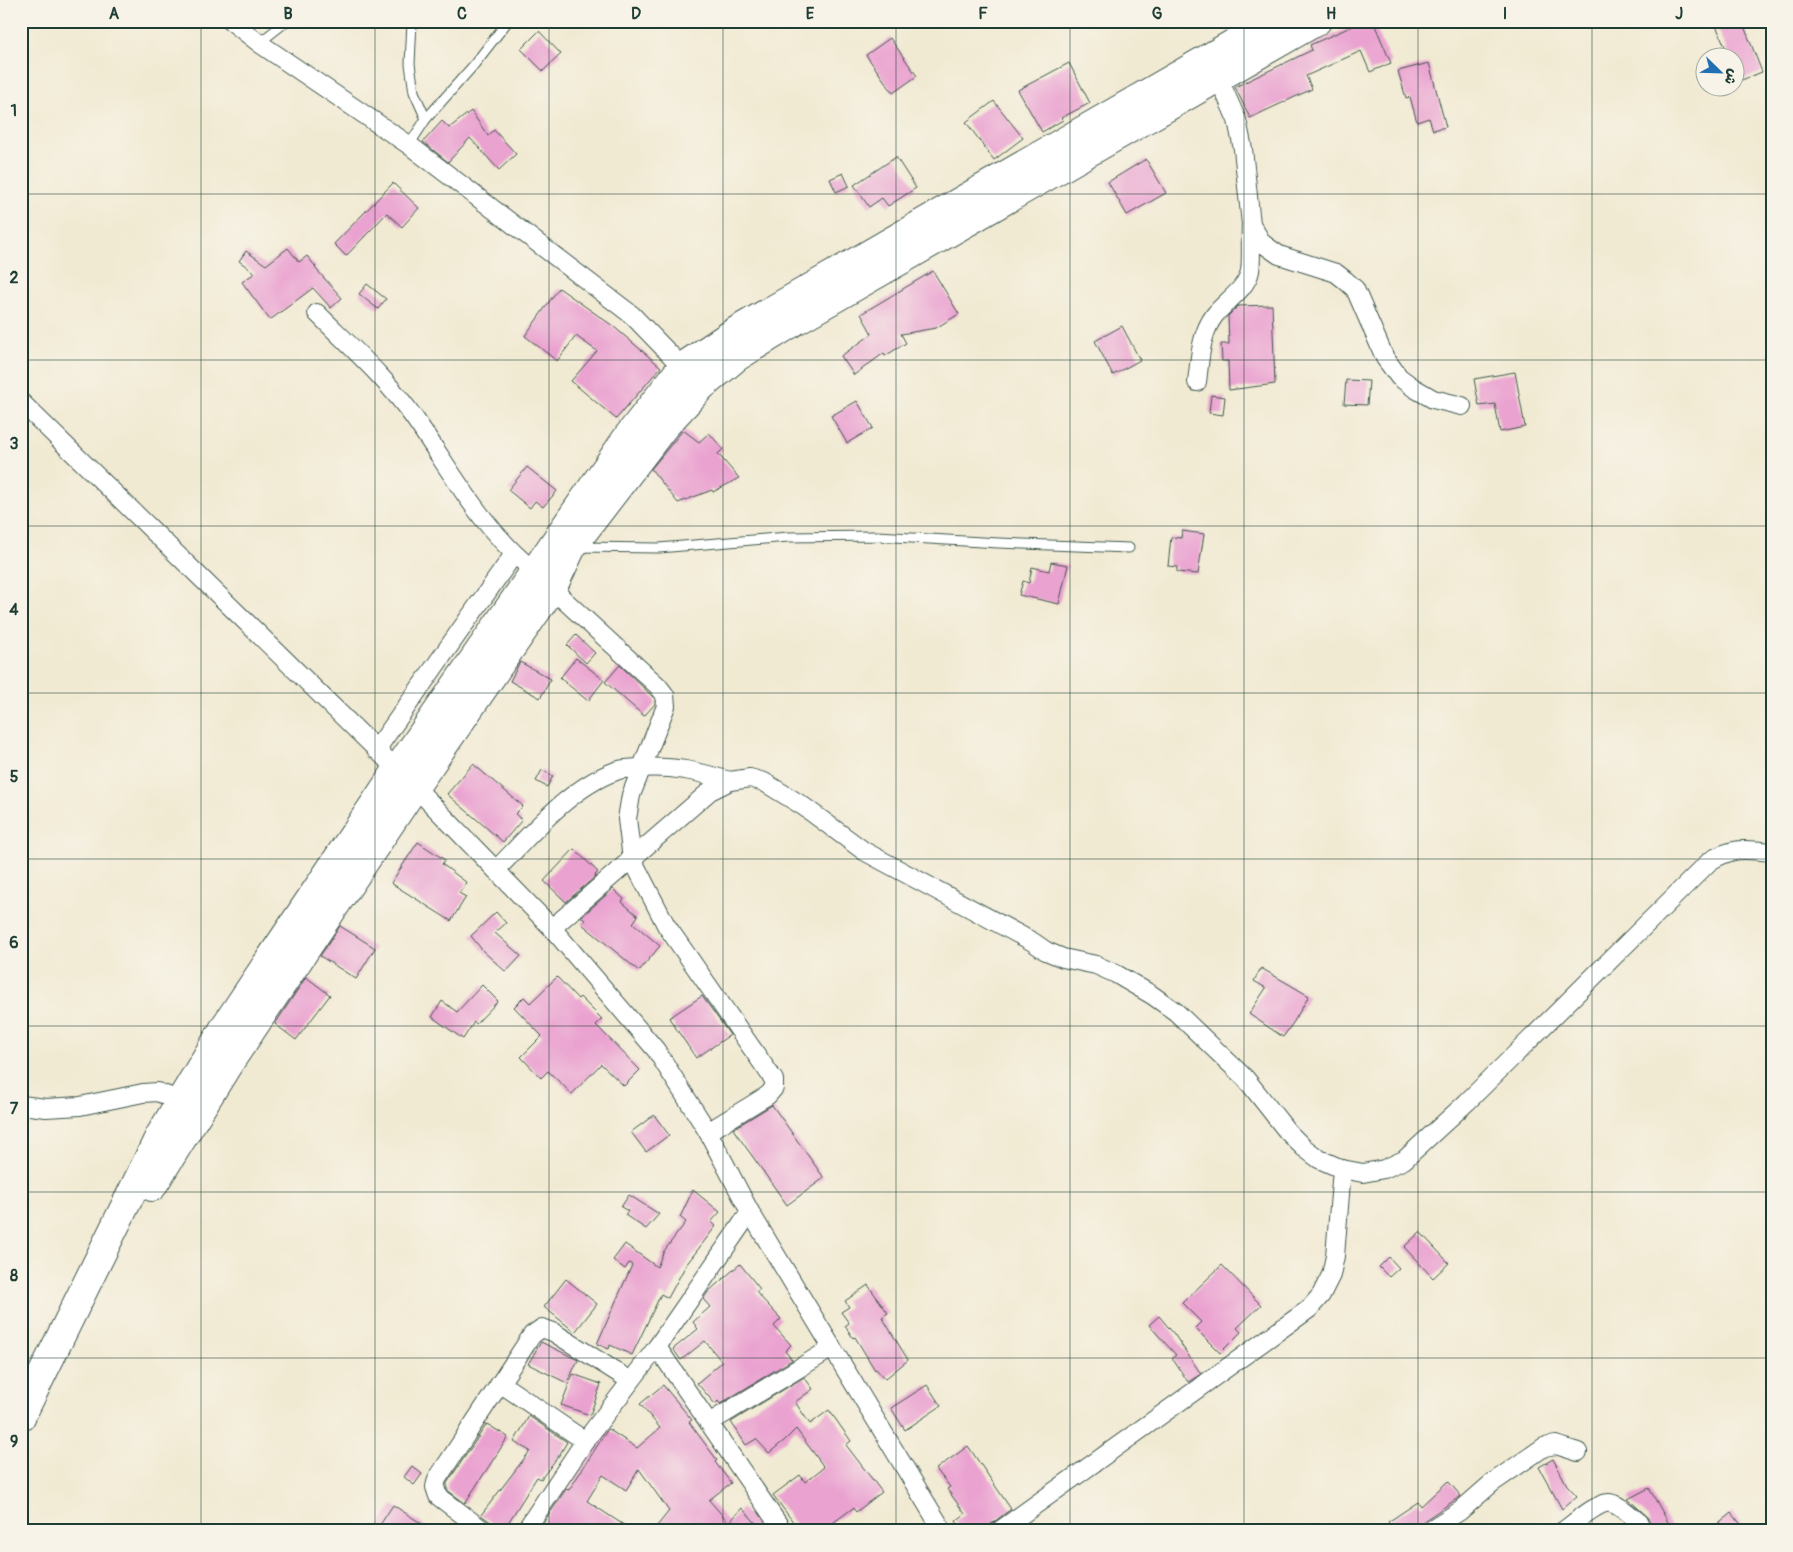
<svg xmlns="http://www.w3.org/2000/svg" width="1793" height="1552" font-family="Pangolin,'Playpen Sans Arabic',sans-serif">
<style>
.building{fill:#eaa2d0}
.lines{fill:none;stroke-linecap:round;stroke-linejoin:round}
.service-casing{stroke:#3e574c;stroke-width:11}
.minor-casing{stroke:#3e574c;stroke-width:20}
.primary-casing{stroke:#3e574c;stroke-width:30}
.service{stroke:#fff;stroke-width:9}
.minor{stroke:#fff;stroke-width:18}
.primary{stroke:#fff;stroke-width:28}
.grid{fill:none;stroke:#1f3d34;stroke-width:1;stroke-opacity:0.55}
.neatline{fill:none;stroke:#1f3d34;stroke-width:2}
.grid-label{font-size:16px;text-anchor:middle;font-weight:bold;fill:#1f3d34}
</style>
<rect width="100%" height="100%" fill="#f7f3e8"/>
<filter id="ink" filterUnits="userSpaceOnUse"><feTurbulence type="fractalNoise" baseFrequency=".02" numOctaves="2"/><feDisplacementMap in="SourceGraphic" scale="10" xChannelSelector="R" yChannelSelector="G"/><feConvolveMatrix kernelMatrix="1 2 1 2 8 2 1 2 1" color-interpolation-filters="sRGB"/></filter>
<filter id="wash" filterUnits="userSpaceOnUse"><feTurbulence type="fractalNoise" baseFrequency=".0096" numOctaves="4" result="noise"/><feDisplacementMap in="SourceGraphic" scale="20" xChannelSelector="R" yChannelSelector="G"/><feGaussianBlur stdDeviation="1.12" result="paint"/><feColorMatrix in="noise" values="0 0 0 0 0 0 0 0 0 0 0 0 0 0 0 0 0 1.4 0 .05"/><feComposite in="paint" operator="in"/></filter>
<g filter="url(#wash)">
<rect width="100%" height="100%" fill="#f1ead3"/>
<g id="blocks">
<g class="building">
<polygon points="1364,21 1373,21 1391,63 1370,72 1361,51 1306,76 1312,89 1250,118 1235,87 1312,50 1310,45"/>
<polygon points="1714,21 1742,21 1762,72 1739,81 1736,72 1736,58 1730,58"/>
<polygon points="539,31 561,54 543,71 521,49"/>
<polygon points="890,38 917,76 893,93 866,55"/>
<polygon points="1069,63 1090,103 1061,118 1063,120 1042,132 1018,90"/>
<polygon points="1429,63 1446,127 1433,130 1429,118 1417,122 1410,97 1406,98 1398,71"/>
<polygon points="994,101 1023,138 994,160 966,122"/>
<polygon points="471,111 488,136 494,130 516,154 499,170 470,138 448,162 423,142 442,121 449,128"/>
<polygon points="896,157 916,188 888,206 882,198 869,207 854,185"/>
<polygon points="1146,159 1166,193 1127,215 1108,182"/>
<polygon points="843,173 849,186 836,192 830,179"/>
<polygon points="393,183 419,208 402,227 387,213 346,256 334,244"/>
<polygon points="288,248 299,262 307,256 316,267 315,268 342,298 331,308 313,288 270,320 242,282 255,273 239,261 246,251 266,265"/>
<polygon points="933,271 959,314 936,328 901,334 906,343 885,356 884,353 854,375 841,356 872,334 861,314"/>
<polygon points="367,284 386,299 378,309 359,294"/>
<polygon points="559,288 613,326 661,367 616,419 571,381 597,351 576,336 557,361 525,336"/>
<polygon points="1272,305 1275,384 1229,390 1228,361 1222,361 1221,344 1229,344 1228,316 1238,306"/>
<polygon points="1122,326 1140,360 1113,375 1095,341"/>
<polygon points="1515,372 1525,427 1500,432 1495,404 1479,406 1474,379"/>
<polygon points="1346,380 1369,381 1367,405 1344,404"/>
<polygon points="1211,395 1225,397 1223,415 1209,413"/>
<polygon points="857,401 873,428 847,443 831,416"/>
<polygon points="683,430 699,442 709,433 723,449 718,454 739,478 713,492 712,490 678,503 651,469"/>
<polygon points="527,467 557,491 543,507 535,501 530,508 508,490"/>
<polygon points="1182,531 1204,534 1198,574 1177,572 1177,567 1168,566 1171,537 1181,538"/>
<polygon points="1051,562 1068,565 1059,604 1019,595 1023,581 1029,583 1032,567 1049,571"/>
<polygon points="576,635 595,653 586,663 567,645"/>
<polygon points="576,658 604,680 588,701 560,678"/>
<polygon points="520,662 551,679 540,698 510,681"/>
<polygon points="620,665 655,699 655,704 644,716 605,682"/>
<polygon points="473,764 523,806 515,814 522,820 503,842 447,794"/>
<polygon points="542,770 553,776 547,787 536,781"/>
<polygon points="418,842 445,860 442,864 467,883 459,893 466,897 451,921 391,883"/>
<polygon points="574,849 598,872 595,875 596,876 566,902 544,881"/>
<polygon points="613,889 624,899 622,902 638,916 633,923 660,946 639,971 582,924 585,920 581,917"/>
<polygon points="496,912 506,923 495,933 521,956 506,972 483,951 471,936"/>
<polygon points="340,926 375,948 356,979 320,956"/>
<polygon points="1261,968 1309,996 1293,1023 1283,1037 1249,1014 1266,988 1254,981"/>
<polygon points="306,977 330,995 296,1040 275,1024"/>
<polygon points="557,977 578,999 580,997 602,1019 596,1025 640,1070 624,1086 601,1064 572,1094 548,1071 541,1078 521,1057 542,1036 514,1007 524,997 530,1003"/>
<polygon points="482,985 498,1001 476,1024 474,1022 463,1039 432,1017 442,1001 457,1012"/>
<polygon points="702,996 730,1035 696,1058 669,1018"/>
<polygon points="772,1105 824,1178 787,1205 733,1129"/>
<polygon points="654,1115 669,1135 646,1152 631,1132"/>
<polygon points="693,1190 720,1212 711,1222 716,1226 686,1265 668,1298 661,1294 632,1355 610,1345 609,1349 597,1344 632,1265 629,1263 625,1269 613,1260 625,1244 657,1267 664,1251 686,1222 680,1217"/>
<polygon points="629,1195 659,1214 646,1229 625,1215 628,1211 621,1207"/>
<polygon points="1420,1232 1449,1263 1433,1278 1404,1247"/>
<polygon points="1389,1257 1399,1268 1389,1277 1379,1267"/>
<polygon points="740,1264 760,1289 756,1292 781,1319 774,1326 791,1345 785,1351 792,1360 720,1404 718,1401 715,1404 697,1383 722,1362 705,1341 681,1360 673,1349 698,1329 693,1322 710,1307 703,1299 709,1291"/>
<polygon points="1222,1265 1261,1305 1237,1328 1241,1332 1220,1353 1195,1328 1201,1322 1182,1303"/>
<polygon points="566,1279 597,1304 575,1332 544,1307"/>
<polygon points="868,1285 888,1313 882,1317 908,1360 885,1379 876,1369 875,1370 855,1337 853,1338 845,1326 849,1323 841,1312 849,1307 845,1301"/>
<polygon points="1159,1316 1174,1334 1201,1374 1188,1382 1172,1358 1176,1355 1149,1325"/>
<polygon points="541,1342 578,1360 567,1383 528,1364"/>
<polygon points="573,1374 601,1384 590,1415 561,1405"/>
<polygon points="804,1377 813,1389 795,1402 810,1424 829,1410 851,1441 846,1445 882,1492 856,1512 853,1508 822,1531 800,1531 773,1495 800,1475 805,1482 824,1467 796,1429 785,1440 769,1453 756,1439 746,1445 731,1422"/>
<polygon points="663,1385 692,1420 689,1422 717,1460 715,1462 731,1483 709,1500 729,1523 742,1508 763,1531 653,1531 669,1511 639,1469 626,1490 603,1475 587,1501 633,1531 538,1531 566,1489 569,1490 608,1429 637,1448 660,1428 640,1404"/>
<polygon points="927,1385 941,1406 905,1430 891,1408"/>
<polygon points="529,1416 567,1442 560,1454 541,1479 537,1477 503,1531 481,1515 530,1451 514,1442"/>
<polygon points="487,1424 508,1437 465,1503 447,1490 447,1483"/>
<polygon points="968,1446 1011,1509 982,1531 963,1531 956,1521 965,1514 947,1489 950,1487 936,1469"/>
<polygon points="1553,1459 1567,1485 1577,1496 1562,1509 1539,1467"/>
<polygon points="412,1466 422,1474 414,1485 404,1477"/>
<polygon points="1448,1481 1461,1496 1422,1522 1419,1526 1417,1531 1394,1531 1388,1522 1418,1502 1421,1506"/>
<polygon points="1649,1488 1673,1531 1647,1531 1650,1525 1649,1518 1628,1499"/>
<polygon points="393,1505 433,1531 376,1531"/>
<polygon points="1732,1513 1746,1531 1710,1531"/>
</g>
</g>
</g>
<g filter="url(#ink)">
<use href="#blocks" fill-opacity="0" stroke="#3e574c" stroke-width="1"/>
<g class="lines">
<defs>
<g id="service">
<polyline points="412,21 410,64 414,92 426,119"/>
<polyline points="259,43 287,21"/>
<polyline points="409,145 426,119 473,66 508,21"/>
<polyline points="577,547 659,548 788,537 877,536 999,543 1129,548"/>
</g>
<g id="minor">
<polyline points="231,21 259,43 409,145 632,315 689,374"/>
<polyline points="1218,77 1237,120 1243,149 1251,224 1262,243 1279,255 1336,273 1345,280 1355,289 1385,358 1399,377 1414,388 1433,399 1462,406"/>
<path d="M317 313C351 347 388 380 415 419 453 474 482 529 534 571"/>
<path d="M1197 382C1200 360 1200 335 1214 316 1225 301 1246 290 1250 271 1252 256 1250 239 1251 224"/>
<polyline points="21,402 415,787 552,928 656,1050 708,1132 750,1212 943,1531"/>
<polyline points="552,589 658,686 665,695 666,706 631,795 627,819 632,859 666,925 774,1080 774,1088 768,1095 708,1132"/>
<polyline points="376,750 514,554"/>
<path d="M496 870C530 835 570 787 616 771 623 768 632 769 639 768 676 766 695 771 730 781"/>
<path d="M552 928 710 791 730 781 750 778 764 782 803 806 864 851 1033 942 1046 951 1063 958 1096 965 1116 974 1152 995 1176 1012 1246 1079 1287 1131 1303 1147 1319 1159 1342 1169 1363 1173 1384 1169 1404 1160 1467 1102 1710 861C1733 847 1745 849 1772 852"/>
<polyline points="21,1105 46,1108 80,1106 143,1093 157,1092 190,1104"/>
<polyline points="657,1347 783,1531"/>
<polyline points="500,1383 585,1441"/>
<polyline points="709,1423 832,1348"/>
<polyline points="484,1531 438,1496 435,1487 437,1479 532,1335 542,1328 553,1332 631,1381"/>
<polyline points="525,1531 585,1441 657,1347 750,1212"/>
<polyline points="999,1531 1309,1309 1321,1295 1331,1275 1335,1256 1342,1169"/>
<polyline points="1428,1531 1460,1511 1492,1483 1544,1447 1556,1445 1578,1452"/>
<path d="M1563 1531C1573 1524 1599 1501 1610 1503 1621 1505 1631 1517 1640 1523"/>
</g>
<g id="primary">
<polyline points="152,1187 226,1068 415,787 552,589 572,547 664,427 701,387 737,357 797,320 1317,21"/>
<polyline points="21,1417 160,1135 227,1023 397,770 628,436 682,367 734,332 1272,21"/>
</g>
</defs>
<use href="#service" class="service-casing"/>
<use href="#minor" class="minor-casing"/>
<use href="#primary" class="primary-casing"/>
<use href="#service" class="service"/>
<use href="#minor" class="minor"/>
<use href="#primary" class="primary"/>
</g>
</g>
<path class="grid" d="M201 21V1531M375 21V1531M549 21V1531M723 21V1531M896 21V1531M1070 21V1531M1244 21V1531M1418 21V1531M1592 21V1531M21 194H1772M21 360H1772M21 526H1772M21 693H1772M21 859H1772M21 1026H1772M21 1192H1772M21 1358H1772"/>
<rect width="1793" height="1552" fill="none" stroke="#f7f3e8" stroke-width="55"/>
<g transform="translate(1720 72) rotate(113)"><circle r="24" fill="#f7f3e8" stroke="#a1aaa0"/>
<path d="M0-4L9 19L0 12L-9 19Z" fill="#1f6fb2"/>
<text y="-8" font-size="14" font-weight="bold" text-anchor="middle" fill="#1f3d34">ش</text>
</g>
<rect x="28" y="28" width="1738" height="1496" class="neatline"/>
<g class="grid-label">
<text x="114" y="19">A</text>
<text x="288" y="19">B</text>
<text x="462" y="19">C</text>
<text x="636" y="19">D</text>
<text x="810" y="19">E</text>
<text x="983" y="19">F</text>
<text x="1157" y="19">G</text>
<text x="1331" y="19">H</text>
<text x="1505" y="19">I</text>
<text x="1679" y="19">J</text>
<text x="14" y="116">1</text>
<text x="14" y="283">2</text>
<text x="14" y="449">3</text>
<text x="14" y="615">4</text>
<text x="14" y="782">5</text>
<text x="14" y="948">6</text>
<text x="14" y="1114">7</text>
<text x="14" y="1281">8</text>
<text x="14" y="1447">9</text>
</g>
</svg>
